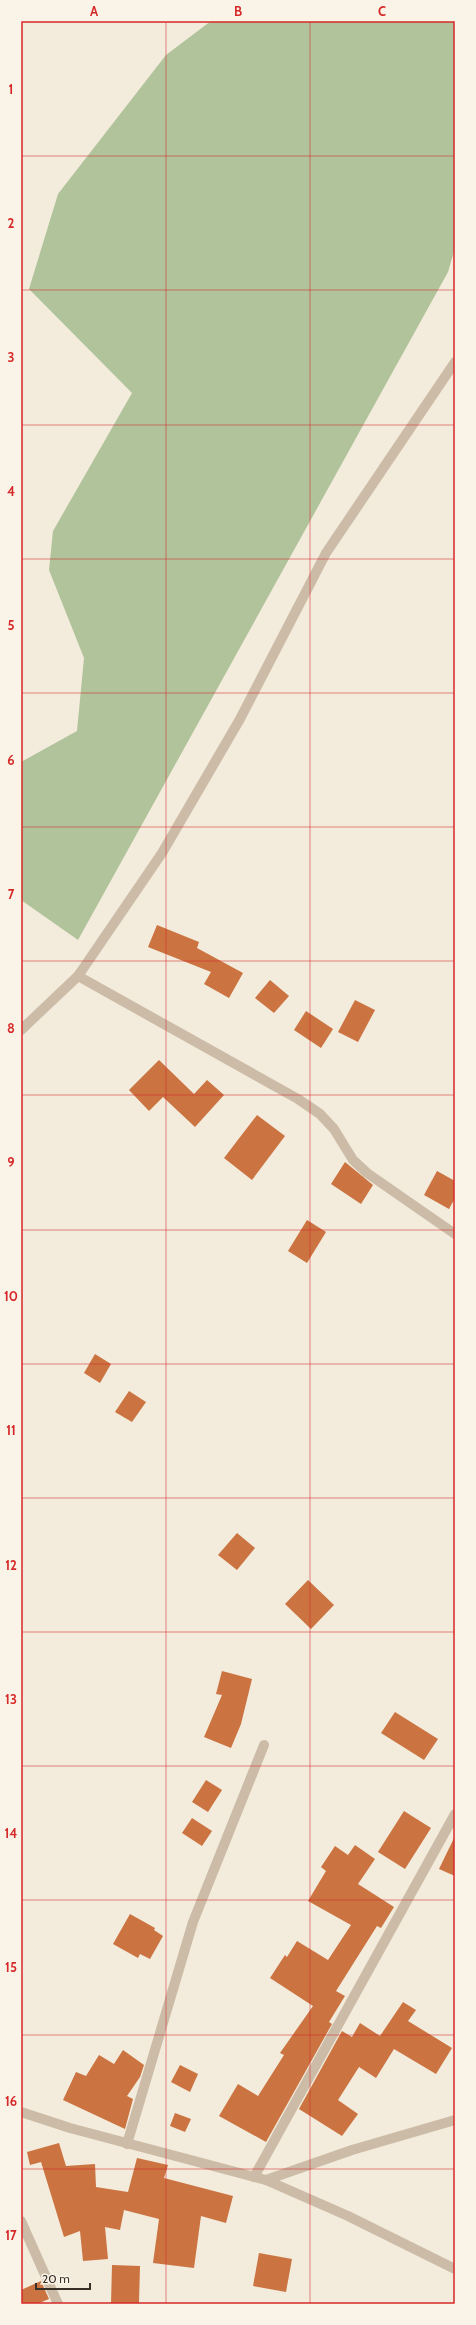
<svg xmlns="http://www.w3.org/2000/svg" width="476" height="2325" font-family="Cabin,sans-serif">
<style>
.green{fill:#b0c39b}
.building{fill:#cb7341}
.lines{fill:none;stroke-linecap:round;stroke-linejoin:round}
.minor{stroke:#ccbca7;stroke-width:10}
.grid{fill:none;stroke:#d62828;stroke-width:1;stroke-opacity:0.55}
.neatline{fill:none;stroke:#d62828;stroke-width:1.5}
.grid-label{font-size:13px;text-anchor:middle;font-weight:bold;fill:#d62828}
</style>
<rect width="100%" height="100%" fill="#f3ebdb"/>
<polygon class="green" points="211,21 455,21 455,248 448,272 78,940 21,900 21,762 77,731 84,658 49,570 53,531 132,393 29,289 58,194 166,55"/>
<g class="building">
<polygon points="157,925 199,942 197,948 243,973 229,998 204,984 211,972 148,947"/>
<polygon points="270,980 289,996 274,1013 255,998"/>
<polygon points="355,1000 375,1010 358,1042 338,1032"/>
<polygon points="306,1011 333,1029 321,1048 294,1030"/>
<polygon points="159,1060 194,1094 207,1080 224,1095 195,1127 163,1097 149,1111 129,1090"/>
<polygon points="257,1115 285,1136 252,1180 224,1158"/>
<polygon points="345,1162 373,1185 361,1204 331,1184"/>
<polygon points="437,1171 455,1181 455,1198 449,1209 424,1195"/>
<polygon points="307,1220 326,1232 307,1263 288,1251"/>
<polygon points="95,1354 111,1364 100,1383 84,1373"/>
<polygon points="129,1391 146,1402 132,1422 115,1412"/>
<polygon points="237,1533 255,1548 237,1570 218,1555"/>
<polygon points="308,1580 334,1605 311,1629 285,1604"/>
<polygon points="222,1671 252,1679 241,1724 231,1748 204,1737 222,1695 216,1694"/>
<polygon points="395,1712 438,1739 424,1760 381,1733"/>
<polygon points="206,1780 222,1790 208,1812 192,1802"/>
<polygon points="404,1811 431,1828 405,1869 378,1852"/>
<polygon points="192,1818 212,1831 202,1846 182,1833"/>
<polygon points="455,1836 455,1876 439,1869"/>
<polygon points="355,1845 375,1859 358,1884 394,1907 381,1928 377,1926 336,1991 345,1996 329,2022 332,2024 266,2142 219,2116 238,2084 258,2096 284,2055 280,2053 313,2006 270,1978 285,1955 287,1957 297,1941 328,1960 351,1925 308,1901 326,1871 321,1867 335,1846 348,1855"/>
<polygon points="130,1914 155,1928 154,1930 163,1936 150,1959 140,1954 138,1958 113,1944"/>
<polygon points="403,2002 416,2010 408,2021 452,2048 436,2074 394,2049 376,2078 359,2067 338,2100 358,2114 342,2136 299,2109 342,2031 352,2037 360,2023 380,2036"/>
<polygon points="123,2050 144,2065 140,2077 127,2096 133,2099 125,2129 63,2100 76,2072 86,2076 99,2055 114,2064"/>
<polygon points="180,2065 198,2074 190,2092 171,2082"/>
<polygon points="175,2113 191,2119 185,2132 170,2126"/>
<polygon points="59,2143 66,2166 95,2164 96,2187 128,2192 137,2158 168,2165 164,2178 233,2196 226,2223 201,2216 194,2268 153,2263 159,2219 124,2210 120,2230 105,2227 108,2259 83,2261 80,2231 64,2237 41,2162 30,2165 27,2152"/>
<polygon points="259,2253 292,2259 286,2292 253,2286"/>
<polygon points="112,2265 140,2266 139,2303 111,2304"/>
<polygon points="41,2281 49,2299 37,2304 21,2304 21,2290"/>
</g>
<g class="lines">
<g class="minor">
<polyline points="78,976 298,1099 320,1114 334,1129 353,1160 367,1173 455,1234"/>
<polyline points="21,1030 78,976 162,853 240,719 326,553 455,362"/>
<polyline points="21,2112 70,2128 266,2180 348,2216 455,2269"/>
<polyline points="127,2144 193,1922 264,1745"/>
<polyline points="254,2177 455,1814"/>
<polyline points="266,2180 352,2150 455,2120"/>
<polyline points="21,2221 58,2304"/>
</g>
</g>
<path class="grid" d="M166 21V2304M310 21V2304M21 156H455M21 290H455M21 425H455M21 559H455M21 693H455M21 827H455M21 961H455M21 1095H455M21 1230H455M21 1364H455M21 1498H455M21 1632H455M21 1766H455M21 1900H455M21 2035H455M21 2169H455"/>
<rect width="476" height="2325" fill="none" stroke="#faf4e8" stroke-width="44"/>
<path d="M36 2283v6h54v-6" fill="none" stroke="#382f28" stroke-width="2"/>
<text x="42" y="2283" font-size="12" fill="#382f28" stroke="#faf4e8" stroke-width="3" paint-order="stroke">20 m</text>
<rect x="22" y="22" width="432" height="2281" class="neatline"/>
<g class="grid-label">
<text x="94" y="16">A</text>
<text x="238" y="16">B</text>
<text x="382" y="16">C</text>
<text x="11" y="94">1</text>
<text x="11" y="228">2</text>
<text x="11" y="362">3</text>
<text x="11" y="496">4</text>
<text x="11" y="630">5</text>
<text x="11" y="765">6</text>
<text x="11" y="899">7</text>
<text x="11" y="1033">8</text>
<text x="11" y="1167">9</text>
<text x="11" y="1301">10</text>
<text x="11" y="1435">11</text>
<text x="11" y="1570">12</text>
<text x="11" y="1704">13</text>
<text x="11" y="1838">14</text>
<text x="11" y="1972">15</text>
<text x="11" y="2106">16</text>
<text x="11" y="2240">17</text>
</g>
</svg>
